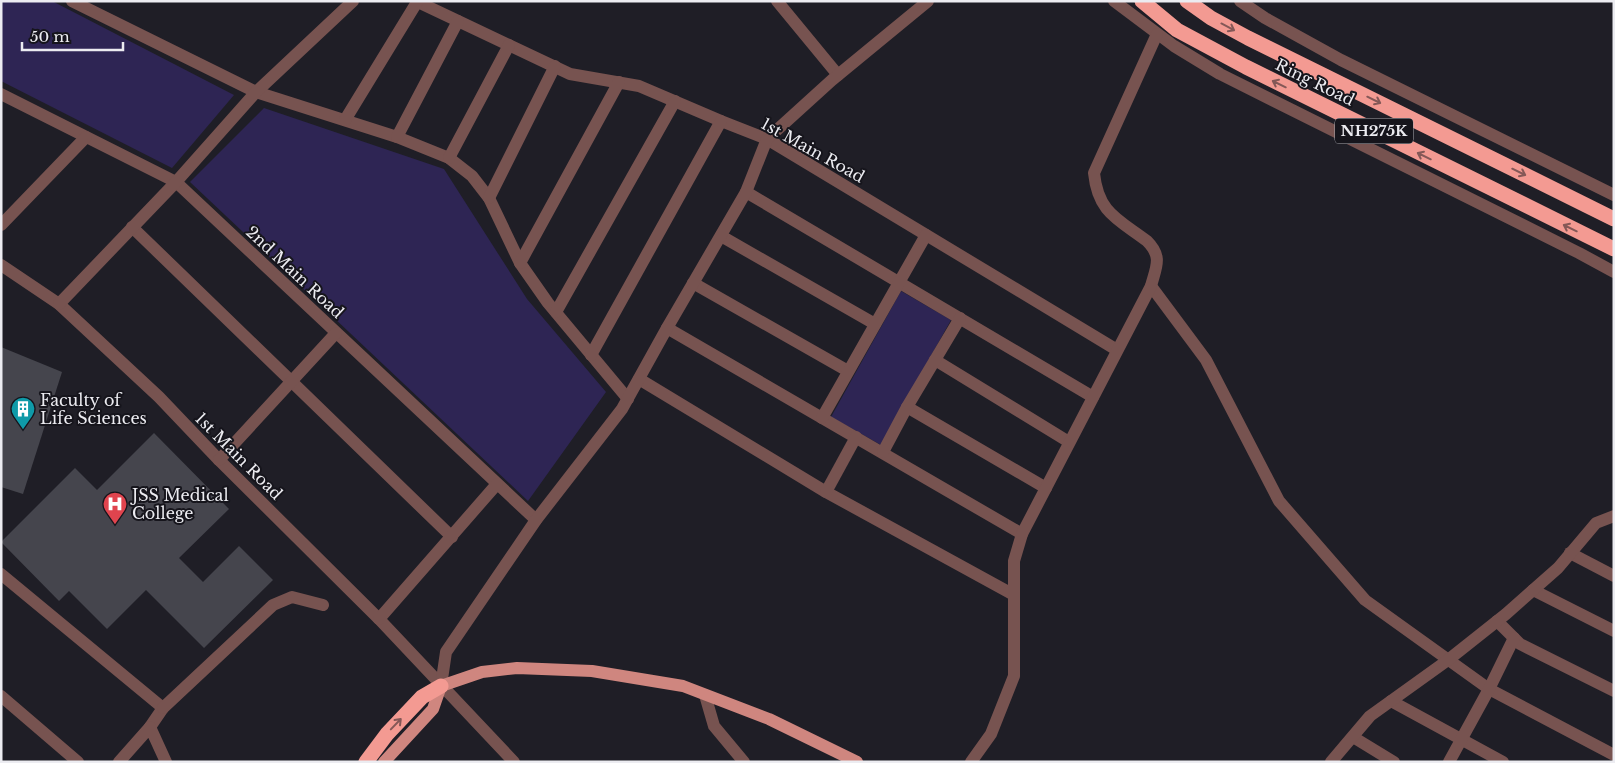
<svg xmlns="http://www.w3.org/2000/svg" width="1615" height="763" font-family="'Libre Baskerville',serif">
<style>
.green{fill:#2e2554}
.building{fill:#45454d}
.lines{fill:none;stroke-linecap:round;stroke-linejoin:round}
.minor{stroke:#775350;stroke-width:12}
.major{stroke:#cf867f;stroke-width:12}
.highway{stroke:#f39a92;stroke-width:15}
.oneway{stroke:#845857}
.labels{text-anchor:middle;stroke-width:4;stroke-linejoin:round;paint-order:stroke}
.shield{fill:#16151c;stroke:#acacb1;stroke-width:1}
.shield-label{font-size:15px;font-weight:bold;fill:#ececf1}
.street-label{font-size:16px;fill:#ececf1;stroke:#16151c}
.poi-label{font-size:16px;fill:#ececf1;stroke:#16151c;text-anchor:start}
</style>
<rect width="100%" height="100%" fill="#1f1e26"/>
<g class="green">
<polygon points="1,1 52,1 234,95 172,168 1,81"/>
<polygon points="264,108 444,169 527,299 606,392 528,501 190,182"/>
<polygon points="901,291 951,320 881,445 831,417"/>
</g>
<g class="building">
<polygon points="1,347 62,372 23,494 1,487"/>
<polygon points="154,433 229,509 179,558 203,582 239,546 273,580 204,648 146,590 107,629 69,591 59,601 1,542 75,468 97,490"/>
</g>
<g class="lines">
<g class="minor">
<polyline points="72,1 256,92 397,137 449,158 472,176 489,198 520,263 548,303 628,399"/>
<polyline points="416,1 570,74 639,86 721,121 767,139 1117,350"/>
<polyline points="777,1 838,75"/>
<polyline points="1114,1 1174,46 1220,74 1579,253 1614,272"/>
<polyline points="1240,1 1265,18 1341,60 1614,195"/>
<polyline points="1,94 176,182 536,520"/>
<polyline points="345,120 417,2"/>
<polyline points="397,137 458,21"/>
<polyline points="449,158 509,45"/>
<polyline points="746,192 1093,397"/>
<polyline points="489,198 555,66"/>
<polyline points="1,225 86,137"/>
<polyline points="132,227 452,537"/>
<polyline points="721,236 875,324"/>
<polyline points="520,263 619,82"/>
<polyline points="1,265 59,304 159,397 219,460 379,619 514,762"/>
<polyline points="693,283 848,371"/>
<polyline points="1151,286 1206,360 1279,501 1365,600 1489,689 1614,755"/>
<polyline points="59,304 176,182 256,92 353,1"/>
<polyline points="556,312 675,101"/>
<polyline points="667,328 1022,534"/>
<polyline points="591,355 721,121"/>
<polyline points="935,360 1069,442"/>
<polyline points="639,379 826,492 1014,595"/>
<polyline points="907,407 1046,488"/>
<polyline points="822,418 926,235"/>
<polyline points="883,452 907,407 960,318"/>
<polyline points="219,460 336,333"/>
<polyline points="826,492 856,437"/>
<polyline points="1570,553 1614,576"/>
<polyline points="1,574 163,708 150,727"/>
<polyline points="1533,590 1614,631"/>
<polyline points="379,619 497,484"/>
<polyline points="1497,621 1520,644 1614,691"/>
<polyline points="441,686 446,652 536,520 622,409 667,328 746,192 767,139 832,80 928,1"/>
<polyline points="705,695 714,726 744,762"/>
<polyline points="1,696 78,762"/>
<polyline points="1391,701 1503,762"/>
<polyline points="163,708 273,605 292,597 323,605"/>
<polyline points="1353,737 1394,762"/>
<polyline points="119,762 150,727 166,762"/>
<path d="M971 762 991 734 1014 676V561L1022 534 1151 286C1156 267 1163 257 1147 241 1118 219 1098 213 1094 173L1157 34"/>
<polyline points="1331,762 1370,716 1448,660 1506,614 1558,568 1596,523 1614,516"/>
<polyline points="1449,762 1489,689 1514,638"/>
</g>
<polyline class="major" points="384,762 433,709 441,686 482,672 517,668 592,671 683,686 769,719 857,762"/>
<g class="highway">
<polyline points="1142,1 1177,30 1246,67 1614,249"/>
<polyline points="1187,1 1211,18 1248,38 1614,219"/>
<polyline points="366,762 387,734 422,697 441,686"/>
</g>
</g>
<defs><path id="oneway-shaft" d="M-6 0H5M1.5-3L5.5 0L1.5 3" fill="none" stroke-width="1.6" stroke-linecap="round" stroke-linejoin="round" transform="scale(1.25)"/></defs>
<g class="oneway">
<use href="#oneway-shaft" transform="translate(1228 27) rotate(28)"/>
<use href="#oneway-shaft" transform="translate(1279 84) rotate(-154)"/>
<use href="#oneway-shaft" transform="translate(1374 100) rotate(26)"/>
<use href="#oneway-shaft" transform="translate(1424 156) rotate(-154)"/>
<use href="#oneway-shaft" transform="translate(1519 172) rotate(26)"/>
<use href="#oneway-shaft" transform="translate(1570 228) rotate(-154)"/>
<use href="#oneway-shaft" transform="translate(396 724) rotate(-46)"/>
</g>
<defs>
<symbol id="building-pin" viewBox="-11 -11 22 30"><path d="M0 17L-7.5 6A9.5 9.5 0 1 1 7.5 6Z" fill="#0f9aa8" stroke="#16151c"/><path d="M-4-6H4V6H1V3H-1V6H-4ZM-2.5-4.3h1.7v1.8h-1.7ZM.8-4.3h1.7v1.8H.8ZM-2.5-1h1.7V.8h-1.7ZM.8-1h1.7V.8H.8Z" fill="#fff"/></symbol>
<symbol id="hospital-pin" viewBox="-11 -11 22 30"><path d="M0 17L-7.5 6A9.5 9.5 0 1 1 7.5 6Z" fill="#e0444e" stroke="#16151c"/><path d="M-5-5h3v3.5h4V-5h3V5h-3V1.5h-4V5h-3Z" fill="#fff"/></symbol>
</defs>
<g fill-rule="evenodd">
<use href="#building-pin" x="9" y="395" width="28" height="38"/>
<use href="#hospital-pin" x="101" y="490" width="28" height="38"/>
</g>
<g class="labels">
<rect class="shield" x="1335" y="118.5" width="78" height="25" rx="4"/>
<g class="shield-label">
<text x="1374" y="136">NH275K</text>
</g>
<g class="street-label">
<text transform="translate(1315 82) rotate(26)" y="6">Ring Road</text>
<text transform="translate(813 150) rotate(29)" y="6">1st Main Road</text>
<text transform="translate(295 272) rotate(43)" y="6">2nd Main Road</text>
<text transform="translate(239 456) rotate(45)" y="6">1st Main Road</text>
</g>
<g class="poi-label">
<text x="40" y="406">Faculty of<tspan x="40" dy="18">Life Sciences</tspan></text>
<text x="132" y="501">JSS Medical<tspan x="132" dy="18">College</tspan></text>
</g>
</g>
<rect width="1615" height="763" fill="none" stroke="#ececf1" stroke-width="5"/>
<path d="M22 42v8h101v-8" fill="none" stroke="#ececf1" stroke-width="2.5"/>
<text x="30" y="42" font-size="15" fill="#ececf1" stroke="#16151c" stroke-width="4" paint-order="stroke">50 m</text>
</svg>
